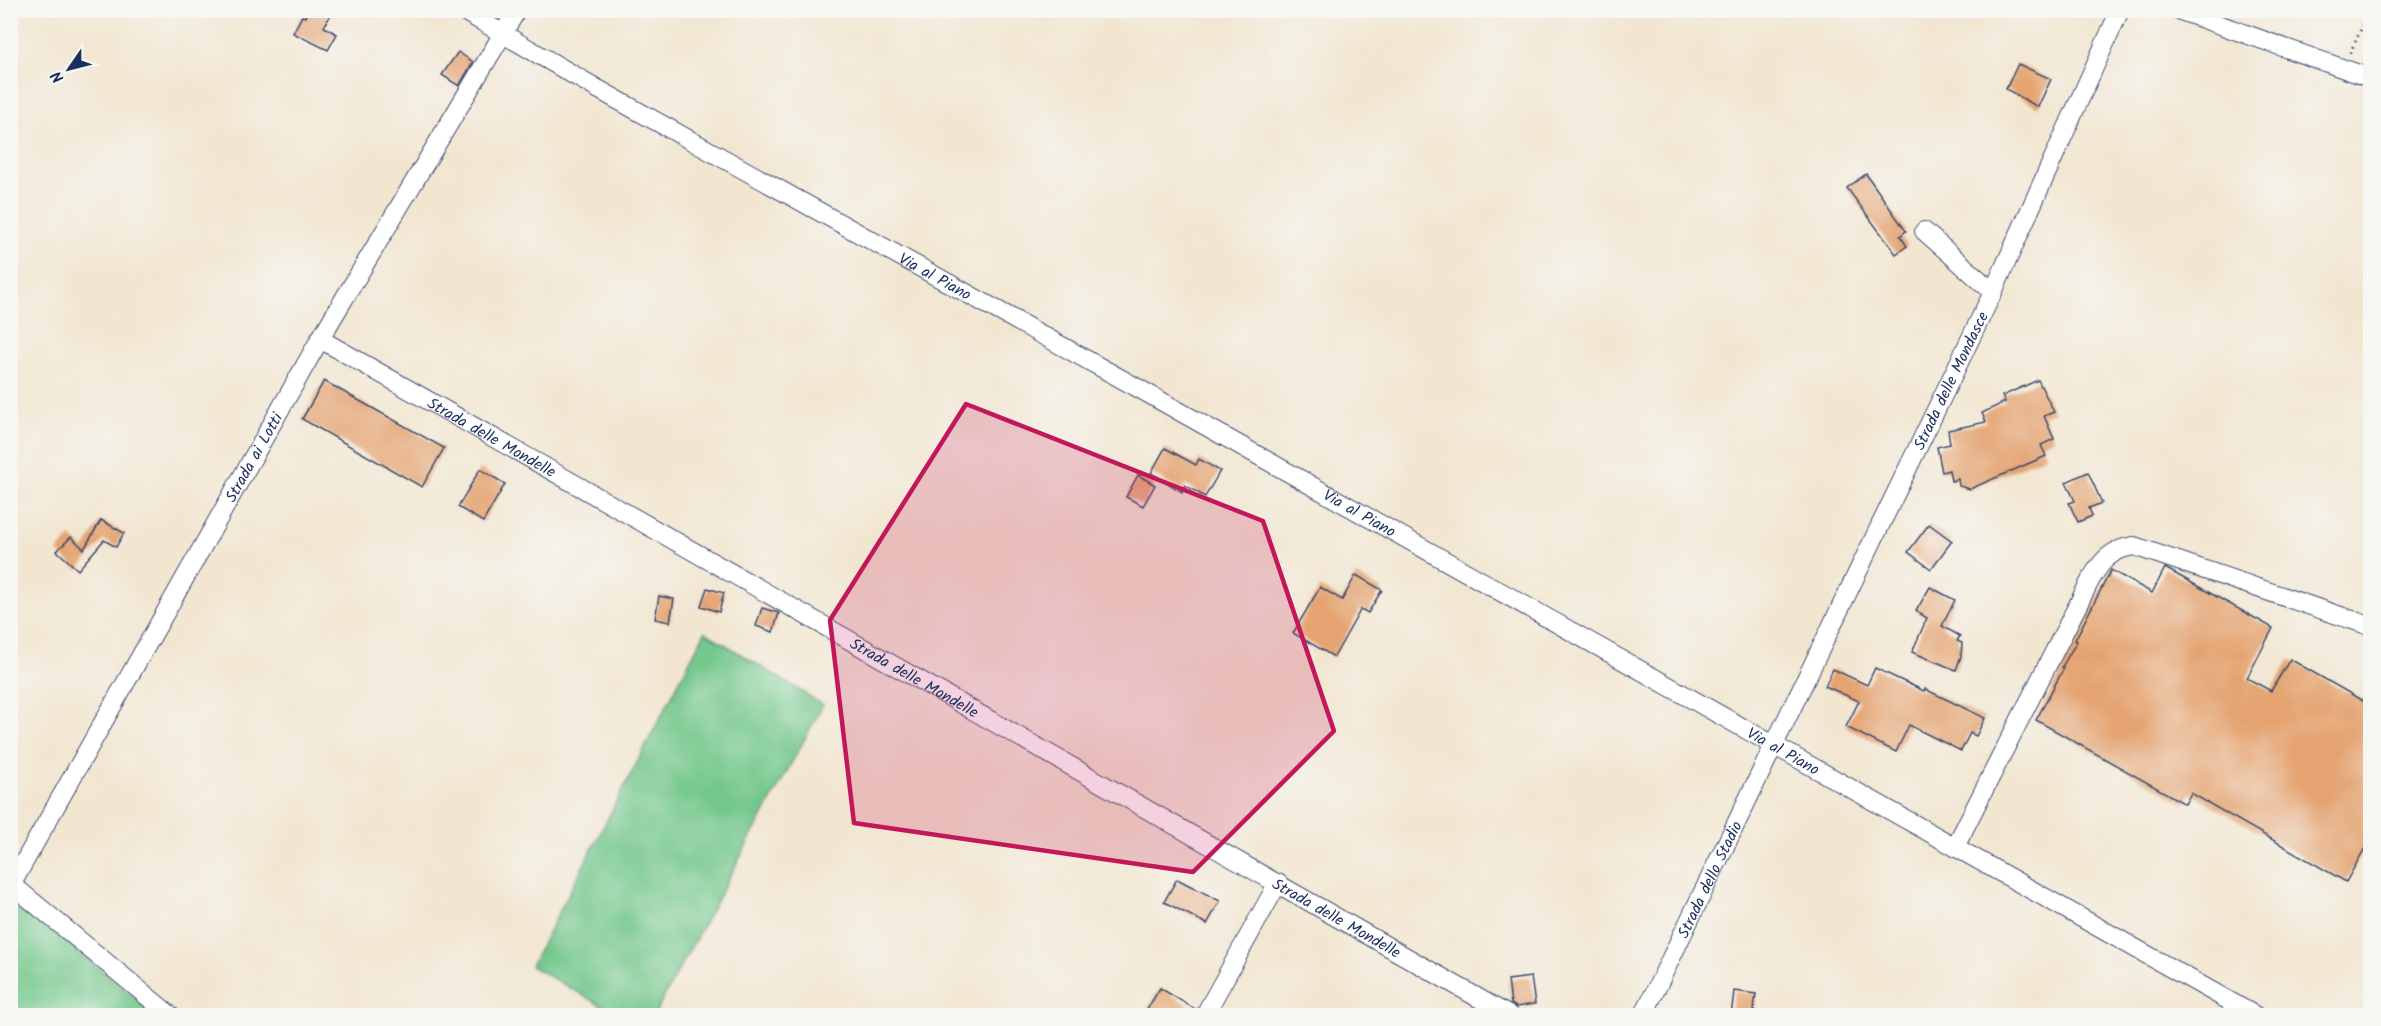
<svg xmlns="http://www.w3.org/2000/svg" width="2381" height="1026" font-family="Kalam,sans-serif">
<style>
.green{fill:#75c88c;stroke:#487c75;stroke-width:1.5}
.building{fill:#e4a36f}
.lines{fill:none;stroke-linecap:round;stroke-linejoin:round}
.minor-casing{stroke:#3b4a6f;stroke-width:20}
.path{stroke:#3b4a6f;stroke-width:3;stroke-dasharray:1.5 4.5;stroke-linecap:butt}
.minor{stroke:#fff;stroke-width:18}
.marked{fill:#c2185b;fill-opacity:0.2;stroke:#c2185b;stroke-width:4.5;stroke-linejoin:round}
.labels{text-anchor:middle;stroke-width:4.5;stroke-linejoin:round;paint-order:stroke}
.street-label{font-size:16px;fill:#1b2f5e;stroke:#f6f6f2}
</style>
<rect width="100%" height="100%" fill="#f6f6f2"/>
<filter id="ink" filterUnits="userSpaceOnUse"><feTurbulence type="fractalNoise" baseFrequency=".0167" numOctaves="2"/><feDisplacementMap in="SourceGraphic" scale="12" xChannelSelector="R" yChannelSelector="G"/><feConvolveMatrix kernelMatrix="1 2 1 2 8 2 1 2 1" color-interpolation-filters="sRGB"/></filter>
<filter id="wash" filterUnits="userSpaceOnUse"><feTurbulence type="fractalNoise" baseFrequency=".008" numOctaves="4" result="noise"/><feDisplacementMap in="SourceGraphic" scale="24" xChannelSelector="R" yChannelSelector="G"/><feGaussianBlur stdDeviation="1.35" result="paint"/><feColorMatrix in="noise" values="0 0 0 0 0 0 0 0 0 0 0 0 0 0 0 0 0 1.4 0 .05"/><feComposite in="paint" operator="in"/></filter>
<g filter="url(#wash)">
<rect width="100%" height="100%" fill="#f2e6d1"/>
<g class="green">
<polygon points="705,632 823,705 654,1015 618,1015 531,966"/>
<polygon points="15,899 156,1015 11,1015 10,907"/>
</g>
<g id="blocks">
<g class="building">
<polygon points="308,10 320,10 330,16 324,27 337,34 328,50 293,33 302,16 305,17"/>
<polygon points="458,52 473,62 459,86 442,75"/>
<polygon points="2018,64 2051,79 2038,107 2006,89"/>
<polygon points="1866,174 1906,231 1900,236 1907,246 1896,254 1847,188"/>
<polygon points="2038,380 2054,412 2044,416 2054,439 2041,445 2046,456 1970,489 1959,486 1958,479 1951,481 1949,470 1942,472 1937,447 1950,444 1948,430 1986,422 1982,413 2005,402 2002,396"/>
<polygon points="324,381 444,448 422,487 302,419"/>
<polygon points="1165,448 1196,465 1199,459 1220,471 1205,497 1185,485 1182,492 1151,473"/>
<polygon points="480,469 505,484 483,522 458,507"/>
<polygon points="2088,472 2102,503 2089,508 2092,516 2078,522 2069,503 2075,501 2066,482"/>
<polygon points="1138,475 1155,485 1143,506 1126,497"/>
<polygon points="101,520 124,533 116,547 104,540 78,570 57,551 71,537 84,549"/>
<polygon points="1929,524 1952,541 1931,569 1908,552"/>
<polygon points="2165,568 2273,628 2247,678 2271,691 2290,659 2370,705 2370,839 2346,882 2191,793 2185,804 2036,720 2064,668 2062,667 2077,641 2075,640 2111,570 2152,593"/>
<polygon points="1356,575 1382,590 1368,613 1361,609 1334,657 1293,633 1320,587 1342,600"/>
<polygon points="1930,587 1955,600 1942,626 1960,636 1957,641 1962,643 1961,656 1956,670 1912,652 1927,618 1916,611"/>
<polygon points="707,588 724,593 719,612 701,606"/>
<polygon points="659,596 674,599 670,622 655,619"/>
<polygon points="762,608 779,613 773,632 756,626"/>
<polygon points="1875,668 1924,691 1925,689 1985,718 1976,736 1970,733 1961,751 1909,725 1896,752 1846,727 1859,701 1825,686 1833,669 1867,685"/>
<polygon points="1177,879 1220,901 1207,924 1164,902"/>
<polygon points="1531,977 1535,1004 1516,1007 1511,1004 1508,980"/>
<polygon points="1160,988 1195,1009 1193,1016 1143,1016"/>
<polygon points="1734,991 1756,994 1753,1016 1731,1016"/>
</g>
</g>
</g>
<g filter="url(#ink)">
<use href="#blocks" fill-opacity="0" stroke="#3b4a6f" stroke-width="1.5"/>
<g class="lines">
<defs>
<g id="minor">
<path id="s1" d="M462 10 596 88 1145 392 2256 1016"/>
<polyline points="2178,10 2370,78"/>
<polyline points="1924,231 1993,292"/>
<path id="s2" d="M320 339 1510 1016"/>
<path d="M1955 847 2091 579C2102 560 2112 549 2134 546L2370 626"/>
<polyline points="10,883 171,1016"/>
<path id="s3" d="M10 887 320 339 517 10"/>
<polyline points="1204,1016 1278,883"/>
<path id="s4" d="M1643 1016 1993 292 2120 10"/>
</g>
</defs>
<use href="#minor" class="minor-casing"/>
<polyline class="path" points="2350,53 2370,10"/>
<use href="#minor" class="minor"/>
</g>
</g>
<path class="marked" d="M966 404 1263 521 1334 731 1193 872 854 823 830 620Z"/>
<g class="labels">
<g class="street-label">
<text dy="6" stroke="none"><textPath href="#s1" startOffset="543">Via al Piano</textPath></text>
<text dy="6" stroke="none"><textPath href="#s4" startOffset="706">Strada delle Mondasce</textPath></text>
<text dy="6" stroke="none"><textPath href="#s2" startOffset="198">Strada delle Mondelle</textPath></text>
<text dy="6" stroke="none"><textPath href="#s3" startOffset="494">Strada ai Lotti</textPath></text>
<text dy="6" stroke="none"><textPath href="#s1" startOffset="1029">Via al Piano</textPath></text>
<text dy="6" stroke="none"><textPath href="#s2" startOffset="684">Strada delle Mondelle</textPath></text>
<text dy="6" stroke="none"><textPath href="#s1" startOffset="1515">Via al Piano</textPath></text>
<text dy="6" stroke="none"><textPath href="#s4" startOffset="152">Strada dello Stadio</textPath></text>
<text dy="6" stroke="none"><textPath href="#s2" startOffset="1170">Strada delle Mondelle</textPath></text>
</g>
</g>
<rect width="2381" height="1026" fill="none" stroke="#f6f6f2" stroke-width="36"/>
<g transform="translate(69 69) rotate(235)" stroke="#f6f6f2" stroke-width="4.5" paint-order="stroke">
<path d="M0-4.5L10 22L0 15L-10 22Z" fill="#1b2f5e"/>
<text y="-9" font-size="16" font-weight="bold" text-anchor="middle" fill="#1b2f5e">N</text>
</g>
</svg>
